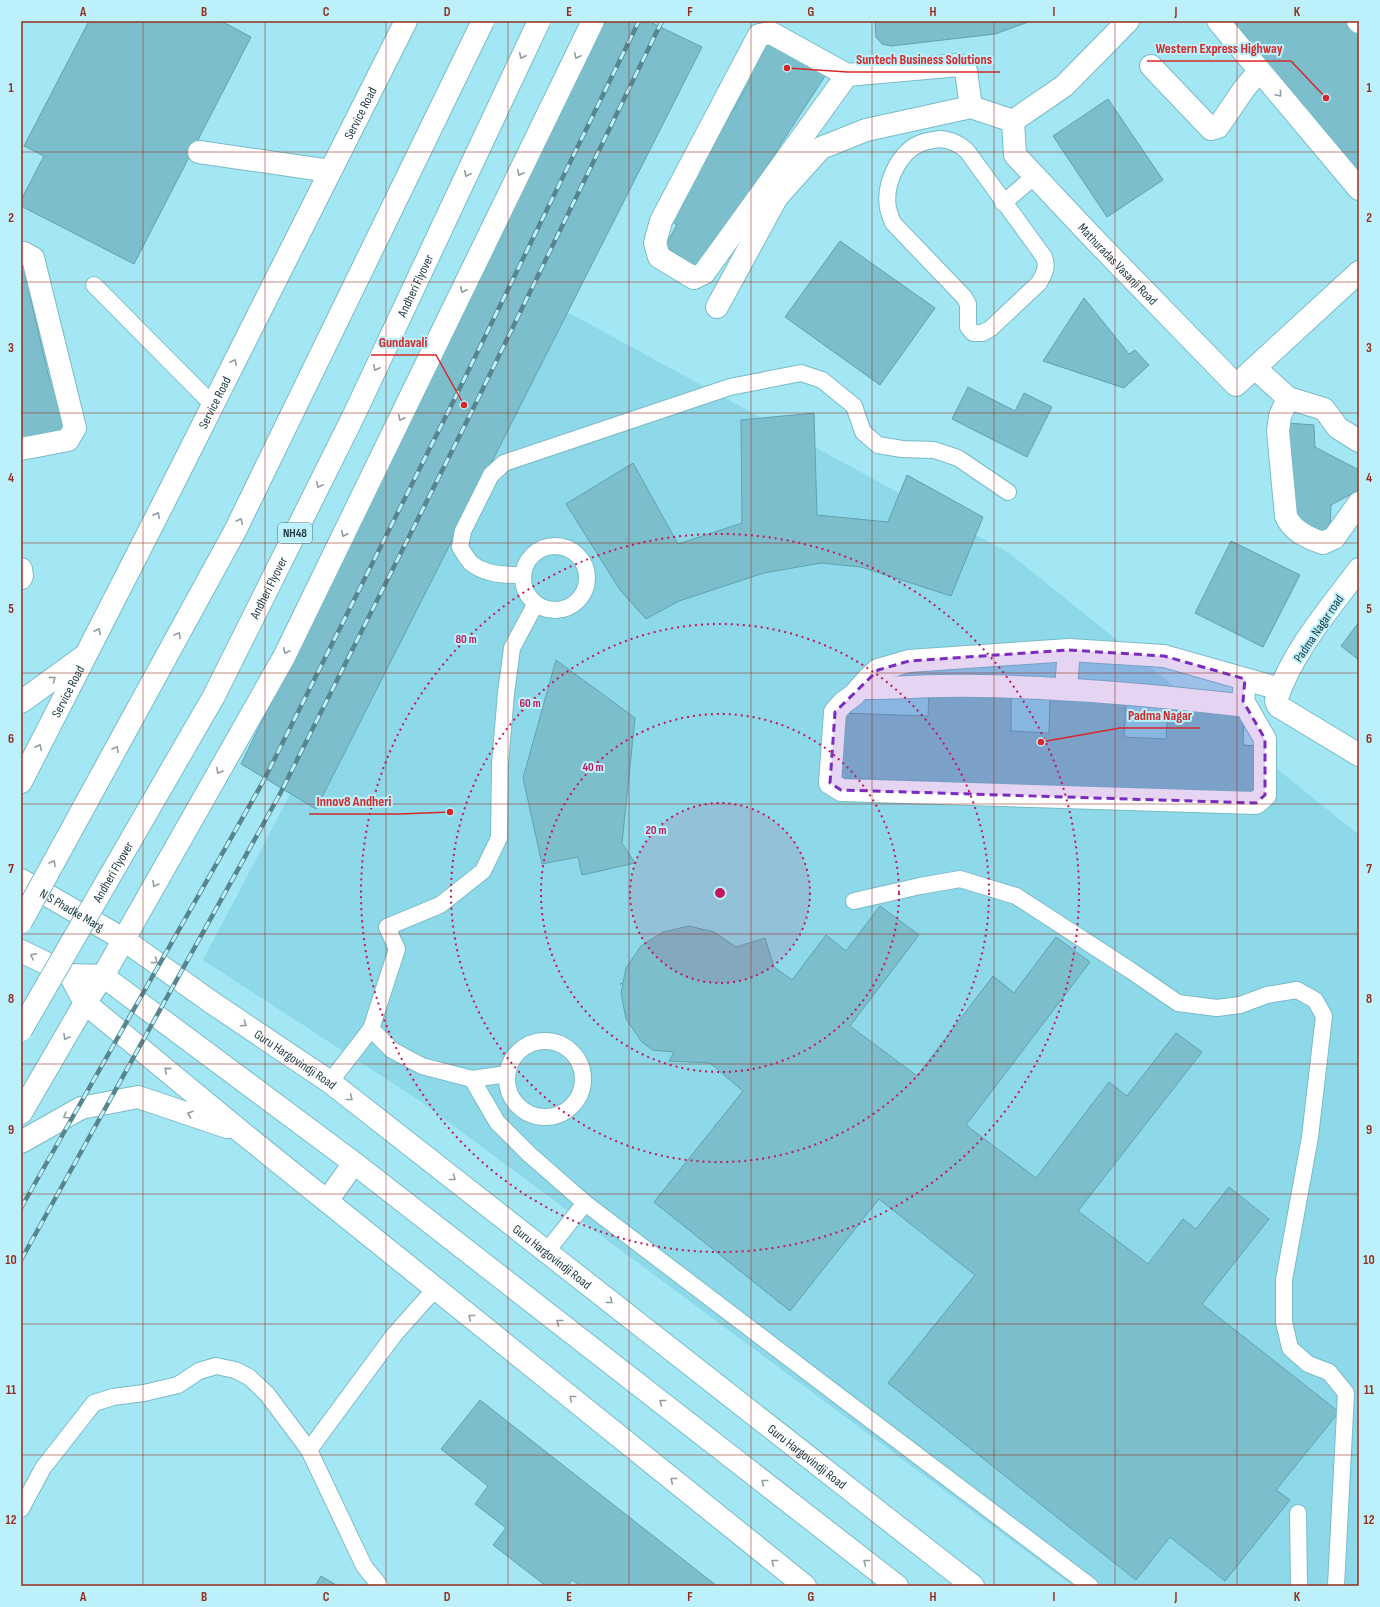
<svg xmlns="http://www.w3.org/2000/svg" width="1380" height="1607" font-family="'Sofia Sans Condensed',sans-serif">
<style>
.built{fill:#8dd9e9}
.building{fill:#7cbecc;stroke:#60a2af}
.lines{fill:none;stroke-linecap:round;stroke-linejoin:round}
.service-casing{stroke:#79bbc8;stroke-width:18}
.minor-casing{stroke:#79bbc8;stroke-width:24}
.tertiary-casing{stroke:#79bbc8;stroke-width:24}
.secondary-casing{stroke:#79bbc8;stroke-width:24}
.primary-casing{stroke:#79bbc8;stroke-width:24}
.service{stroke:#fff;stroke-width:16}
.minor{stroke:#fff;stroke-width:22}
.tertiary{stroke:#fff;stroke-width:22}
.secondary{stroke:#fff;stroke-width:22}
.primary{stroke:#fff;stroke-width:22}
.rail-casing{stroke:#58848d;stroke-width:4.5}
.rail{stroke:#bcf1fc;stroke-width:3;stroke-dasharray:9;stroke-linecap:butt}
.motorway-bridge-casing{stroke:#79bbc8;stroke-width:24;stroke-linecap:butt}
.motorway-bridge{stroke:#fff;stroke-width:22}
.oneway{stroke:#909ea0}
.marked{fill:#7b2cbf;fill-opacity:0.2;stroke:#7b2cbf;stroke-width:3;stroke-dasharray:8 5;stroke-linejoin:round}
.grid{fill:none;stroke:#962c1b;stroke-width:1;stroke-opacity:0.55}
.ring{fill:none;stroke:#c2185b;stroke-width:2;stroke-dasharray:2 4}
.labels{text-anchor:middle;stroke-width:4;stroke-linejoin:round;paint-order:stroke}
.shield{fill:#bcf1fc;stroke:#50727a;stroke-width:1}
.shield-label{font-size:12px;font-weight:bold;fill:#213c42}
.street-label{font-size:13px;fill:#213c42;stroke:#bcf1fc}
.centre{fill:#c2185b;stroke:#bcf1fc;stroke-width:2}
.ring-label{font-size:12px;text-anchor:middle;font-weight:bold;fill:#c2185b;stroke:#bcf1fc;stroke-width:4;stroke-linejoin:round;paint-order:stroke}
.leader{fill:none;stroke:#d62828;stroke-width:1.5}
.callout-dot{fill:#d62828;stroke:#bcf1fc;stroke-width:1.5}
.callout-label{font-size:14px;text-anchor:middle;font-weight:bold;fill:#d62828;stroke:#bcf1fc;stroke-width:4;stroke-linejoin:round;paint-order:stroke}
.neatline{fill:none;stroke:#962c1b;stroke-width:1.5}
.grid-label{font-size:13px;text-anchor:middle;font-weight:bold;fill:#962c1b}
</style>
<rect width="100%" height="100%" fill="#a3e6f4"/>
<polygon class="built" points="549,302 1009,553 1359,835 1359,1586 1073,1586 420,1101 203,960"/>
<g class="building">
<polygon points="89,21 221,21 251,37 134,264 21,206 21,200 44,156 24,146"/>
<polygon points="604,21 648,21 702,47 316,809 241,764"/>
<polygon points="875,21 1031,21 995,34 891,46 882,44 876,37"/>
<polygon points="1226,21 1359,21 1359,175"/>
<polygon points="764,37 829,70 700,269 665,246 677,225 671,221 749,82 742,79"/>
<polygon points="1108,99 1163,180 1107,217 1053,136"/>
<polygon points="840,241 935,308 880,385 785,317"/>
<polygon points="21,256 40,290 29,292 50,382 60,380 67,431 21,442"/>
<polygon points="1084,298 1129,354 1135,350 1149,365 1124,388 1043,361"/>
<polygon points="968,387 1015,411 1024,393 1052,407 1027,457 952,419"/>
<polygon points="814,413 817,515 888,522 907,475 983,517 951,596 861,567 821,563 764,573 679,601 646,619 620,590 566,504 633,463 678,544 742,523 741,420"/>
<polygon points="1288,423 1314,425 1315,447 1359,470 1359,490 1331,505 1330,531 1313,532 1295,517"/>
<polygon points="1231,541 1300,575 1263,647 1195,613"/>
<polygon points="1359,622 1359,660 1341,646"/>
<polygon points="556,660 635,718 622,843 635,863 582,875 578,857 542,864 523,778"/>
<polygon points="929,693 1011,697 1011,731 1049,733 1050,698 1126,701 1124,737 1166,739 1168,708 1244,711 1243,745 1261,746 1259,794 838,778 840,713 928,716"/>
<polygon points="880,906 919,935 850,1026 917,1076 993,976 1014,993 1056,937 1090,962 966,1125 1036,1178 1109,1082 1127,1096 1176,1033 1202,1052 1078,1211 1148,1264 1183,1219 1196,1229 1229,1187 1269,1219 1202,1304 1339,1412 1276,1490 1290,1500 1225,1581 1170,1537 1136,1580 888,1383 975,1275 879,1199 790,1311 654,1202 743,1091 710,1063 669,1061 674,1052 652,1050 641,1041 626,1019 621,993 623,984 620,984 623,983 626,968 641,946 663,932 689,926 714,932 736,947 765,938 774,967 792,980 826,935 846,951"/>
<polygon points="480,1400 717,1586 580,1586 572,1580 568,1586 546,1586 493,1545 506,1528 475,1504 488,1486 441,1449"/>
<polygon points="321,1576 338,1586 315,1586"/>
</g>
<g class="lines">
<defs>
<g id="service">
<path d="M939 139C951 140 958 143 967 151L1044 257C1048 267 1044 274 1039 283L990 329 982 333H973L968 327V304L964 297 893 223C891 218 889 213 888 208 884 185 898 152 921 143 926 141 933 140 939 139Z"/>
<polyline points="1003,203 1035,176"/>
<polyline points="94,285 213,405"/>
<circle cx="555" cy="578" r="32"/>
<path d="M522 575C505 575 485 575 471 563 467 559 463 552 460 547L463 531 491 475 504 463 730 387 801 373 822 380 854 406 863 432 878 445 902 449 934 450 958 458 1008 492"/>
<polyline points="854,901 920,886 960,879 1016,896 1130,970 1178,1003 1217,1008 1240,1005 1267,995 1297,990 1315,1000 1324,1016 1310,1137 1284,1280 1284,1322 1290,1348 1308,1364 1329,1372 1346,1393 1336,1586"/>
<polyline points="371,1029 392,1050 422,1066 472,1079 497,1122 529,1154 585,1203 831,1390 1090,1586"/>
<circle cx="545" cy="1079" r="38"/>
<polyline points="472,1079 507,1074"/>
<polyline points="330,1082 371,1029 397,949 387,927 440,905 483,871 499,838 500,764 506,693 512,648 535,605"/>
<polyline points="547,1251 585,1203"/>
<polyline points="309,1450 394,1335 435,1289"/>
<polyline points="21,1509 43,1468 94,1403 113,1397 144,1393 178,1385 199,1371 216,1366 235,1370 249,1377 267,1394 309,1450 364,1566 380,1586"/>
<polyline points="1298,1513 1299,1586"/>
</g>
<g id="minor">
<path id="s1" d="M1128 21 1064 86 1013 121 1015 155 1094 239 1236 385 1359 272"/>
<polyline points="1151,66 1211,129 1218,127 1244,89 1259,71"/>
<polyline points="847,75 704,273 694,278 659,257 655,243 661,221 759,35 771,33 847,75 959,65 966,71 971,107"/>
<polyline points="199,152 330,171"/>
<polyline points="21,253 24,253 33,258 75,428 68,440 21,449"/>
<polyline points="717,307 777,197 821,148 866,130 971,107 1013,121"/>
<polyline points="1255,368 1288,398 1324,409 1338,428 1359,441"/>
<path d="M1288 398 1280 416 1278 431 1286 516C1292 531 1308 538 1323 543L1334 538 1359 503"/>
<polyline points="21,569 22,576 21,578"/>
<path d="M1359 569C1329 610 1292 651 1276 701L1278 706 1359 755"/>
<polyline points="1245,679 1243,701 1265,739 1265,795 1256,803 841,790 830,783 835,712 843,703 854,695 868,679 878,670 909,661 1069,650 1164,656 1280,689"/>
<path d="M860 688C900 688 939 685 978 686 1065 687 1152 695 1238 705L1243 701"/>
<polyline points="1066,689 1069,650"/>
</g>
<g id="tertiary">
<polyline points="21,702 83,657"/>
<path id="s2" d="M21 782 163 504 406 21"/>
<polyline points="70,975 103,976 354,1163 897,1586"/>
<polyline points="21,1113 85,1003 103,976 284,657 593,21"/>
</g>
<g id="secondary">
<polyline points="1218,21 1359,189"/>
<polyline points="1358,21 1359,22"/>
</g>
<g id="primary">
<path id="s3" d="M21 880 123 939 211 1002 330 1082 973 1586"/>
<polyline points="21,951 70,975 85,1003 240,1131 805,1586"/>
<polyline points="21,1142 81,1108 138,1097 227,1127"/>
<polyline points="327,1201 354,1163"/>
</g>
</defs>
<use href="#service" class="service-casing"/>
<use href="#minor" class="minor-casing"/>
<use href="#tertiary" class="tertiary-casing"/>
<use href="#secondary" class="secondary-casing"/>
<use href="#primary" class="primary-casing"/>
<use href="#service" class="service"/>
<use href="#minor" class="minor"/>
<use href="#tertiary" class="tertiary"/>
<use href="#secondary" class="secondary"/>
<use href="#primary" class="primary"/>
<defs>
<g id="rail">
<polyline points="21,1208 264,780 455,398 639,21"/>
<polyline points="21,1260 281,792 473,409 662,21"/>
</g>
</defs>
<use href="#rail" class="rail-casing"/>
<use href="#rail" class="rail"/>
<defs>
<g id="motorway-bridge">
<polyline points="21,922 235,531 483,21"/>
<path id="s4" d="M21 1030 214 696 353 417 539 21"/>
</g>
</defs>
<use href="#motorway-bridge" class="motorway-bridge-casing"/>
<use href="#motorway-bridge" class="motorway-bridge"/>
</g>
<defs><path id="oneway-chevron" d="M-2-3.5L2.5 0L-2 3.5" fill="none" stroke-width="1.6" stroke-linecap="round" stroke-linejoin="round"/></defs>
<g class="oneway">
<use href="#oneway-chevron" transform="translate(522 56) rotate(115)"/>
<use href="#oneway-chevron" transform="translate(577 56) rotate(115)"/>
<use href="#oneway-chevron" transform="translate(1279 94) rotate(50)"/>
<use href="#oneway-chevron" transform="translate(520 173) rotate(116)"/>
<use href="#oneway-chevron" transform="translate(467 174) rotate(115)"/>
<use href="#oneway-chevron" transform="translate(463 290) rotate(116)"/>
<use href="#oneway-chevron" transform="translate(234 362) rotate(-63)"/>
<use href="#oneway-chevron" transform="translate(376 368) rotate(115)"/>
<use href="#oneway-chevron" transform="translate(401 418) rotate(116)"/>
<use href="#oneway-chevron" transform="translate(319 485) rotate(116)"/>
<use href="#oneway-chevron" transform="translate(157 515) rotate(-63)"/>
<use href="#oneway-chevron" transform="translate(240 521) rotate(-64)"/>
<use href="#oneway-chevron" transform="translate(344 534) rotate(116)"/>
<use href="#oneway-chevron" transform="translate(98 631) rotate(-63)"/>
<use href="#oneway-chevron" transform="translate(178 635) rotate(-61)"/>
<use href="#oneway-chevron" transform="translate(286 651) rotate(116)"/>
<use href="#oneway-chevron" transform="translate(53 679) rotate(-36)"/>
<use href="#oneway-chevron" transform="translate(39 747) rotate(-63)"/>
<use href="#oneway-chevron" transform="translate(116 749) rotate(-61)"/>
<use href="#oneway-chevron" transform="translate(219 771) rotate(120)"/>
<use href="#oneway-chevron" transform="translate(53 863) rotate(-61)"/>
<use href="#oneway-chevron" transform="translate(155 884) rotate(120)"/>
<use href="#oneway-chevron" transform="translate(33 956) rotate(-154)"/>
<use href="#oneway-chevron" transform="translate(155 961) rotate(36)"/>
<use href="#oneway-chevron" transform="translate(244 1024) rotate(34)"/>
<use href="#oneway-chevron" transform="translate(66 1037) rotate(120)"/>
<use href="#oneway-chevron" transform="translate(167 1070) rotate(-140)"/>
<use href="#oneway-chevron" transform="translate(350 1098) rotate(38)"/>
<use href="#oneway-chevron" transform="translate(190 1114) rotate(-161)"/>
<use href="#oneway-chevron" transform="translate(66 1116) rotate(150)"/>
<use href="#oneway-chevron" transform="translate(453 1178) rotate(38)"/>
<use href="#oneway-chevron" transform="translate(610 1301) rotate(38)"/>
<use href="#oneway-chevron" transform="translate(471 1317) rotate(-141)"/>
<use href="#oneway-chevron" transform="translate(559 1322) rotate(-142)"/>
<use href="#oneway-chevron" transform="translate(572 1398) rotate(-141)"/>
<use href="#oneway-chevron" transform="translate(662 1402) rotate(-142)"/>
<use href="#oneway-chevron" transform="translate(673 1480) rotate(-141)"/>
<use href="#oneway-chevron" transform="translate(764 1482) rotate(-142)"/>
<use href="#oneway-chevron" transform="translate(774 1562) rotate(-141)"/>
<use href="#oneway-chevron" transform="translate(866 1562) rotate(-142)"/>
</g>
<path class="marked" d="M1069 650 1164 656 1245 679 1243 701 1265 739V795L1256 803 841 790 830 783 835 712 878 670 909 661Z"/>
<path class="grid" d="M143 21V1586M265 21V1586M386 21V1586M508 21V1586M629 21V1586M751 21V1586M872 21V1586M994 21V1586M1115 21V1586M1237 21V1586M21 152H1359M21 282H1359M21 413H1359M21 543H1359M21 673H1359M21 804H1359M21 934H1359M21 1064H1359M21 1194H1359M21 1324H1359M21 1455H1359"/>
<circle cx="720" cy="893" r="90" fill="#c2185b" fill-opacity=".12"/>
<g class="ring">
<circle cx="720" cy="893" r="90"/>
<circle cx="720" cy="893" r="179"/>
<circle cx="720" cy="893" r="269"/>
<circle cx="720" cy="893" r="359"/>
</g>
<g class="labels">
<rect class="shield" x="278" y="523" width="34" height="20" rx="3"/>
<g class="shield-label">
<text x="295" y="537">NH48</text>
</g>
<g class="street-label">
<text dy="5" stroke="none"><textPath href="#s2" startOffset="750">Service Road</textPath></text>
<text dy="5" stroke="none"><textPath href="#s1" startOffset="337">Mathuradas Vasanji Road</textPath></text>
<text dy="5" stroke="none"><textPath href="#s4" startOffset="843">Andheri Flyover</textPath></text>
<text dy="5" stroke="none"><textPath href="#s2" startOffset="426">Service Road</textPath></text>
<text dy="5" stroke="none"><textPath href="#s4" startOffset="507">Andheri Flyover</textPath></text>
<text transform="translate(1318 628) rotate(-56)" y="5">Padma Nagar road</text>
<text dy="5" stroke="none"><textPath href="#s2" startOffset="102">Service Road</textPath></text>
<text dy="5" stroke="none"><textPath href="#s4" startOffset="183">Andheri Flyover</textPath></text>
<text dy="5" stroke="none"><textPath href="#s3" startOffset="59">N S Phadke Marg</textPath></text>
<text dy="5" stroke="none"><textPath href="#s3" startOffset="328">Guru Hargovindji Road</textPath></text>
<text dy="5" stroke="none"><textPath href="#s3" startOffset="652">Guru Hargovindji Road</textPath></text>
<text dy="5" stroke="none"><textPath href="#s3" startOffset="976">Guru Hargovindji Road</textPath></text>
</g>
</g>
<circle cx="720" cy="893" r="6" class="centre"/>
<g class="ring-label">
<text x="466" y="643">80 m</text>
<text x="530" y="707">60 m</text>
<text x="593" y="771">40 m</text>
<text x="656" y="834">20 m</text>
</g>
<path class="leader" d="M1326 98L1291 61H1147M787 68L848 72H1000M464 405L436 355H371M1041 742L1120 728H1200M450 812L400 814H309"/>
<g class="callout-dot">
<circle cx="1326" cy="98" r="4"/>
<circle cx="787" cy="68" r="4"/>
<circle cx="464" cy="405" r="4"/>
<circle cx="1041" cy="742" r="4"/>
<circle cx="450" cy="812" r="4"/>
</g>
<g class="callout-label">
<text x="1219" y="53">Western Express Highway</text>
<text x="924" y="64">Suntech Business Solutions</text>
<text x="403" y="347">Gundavali</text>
<text x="1160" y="720">Padma Nagar</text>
<text x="354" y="806">Innov8 Andheri</text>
</g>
<rect width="1380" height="1607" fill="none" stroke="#bcf1fc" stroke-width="44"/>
<rect x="22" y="22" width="1336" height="1563" class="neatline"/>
<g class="grid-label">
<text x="83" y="16">A</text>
<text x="204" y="16">B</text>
<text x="326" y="16">C</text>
<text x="447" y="16">D</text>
<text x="569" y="16">E</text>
<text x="690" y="16">F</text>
<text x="811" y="16">G</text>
<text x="933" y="16">H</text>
<text x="1054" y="16">I</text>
<text x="1176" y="16">J</text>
<text x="1297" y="16">K</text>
<text x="11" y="92">1</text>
<text x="1369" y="92">1</text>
<text x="11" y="222">2</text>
<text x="1369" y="222">2</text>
<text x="11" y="352">3</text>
<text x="1369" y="352">3</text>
<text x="11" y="482">4</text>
<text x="1369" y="482">4</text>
<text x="11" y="613">5</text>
<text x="1369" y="613">5</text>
<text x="11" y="743">6</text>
<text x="1369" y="743">6</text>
<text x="11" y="873">7</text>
<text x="1369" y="873">7</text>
<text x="11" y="1003">8</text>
<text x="1369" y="1003">8</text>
<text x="11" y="1134">9</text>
<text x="1369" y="1134">9</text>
<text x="11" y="1264">10</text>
<text x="1369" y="1264">10</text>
<text x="11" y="1394">11</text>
<text x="1369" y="1394">11</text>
<text x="11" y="1524">12</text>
<text x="1369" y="1524">12</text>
<text x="83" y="1601">A</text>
<text x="204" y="1601">B</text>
<text x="326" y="1601">C</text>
<text x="447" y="1601">D</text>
<text x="569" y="1601">E</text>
<text x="690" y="1601">F</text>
<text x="811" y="1601">G</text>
<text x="933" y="1601">H</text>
<text x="1054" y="1601">I</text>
<text x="1176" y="1601">J</text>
<text x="1297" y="1601">K</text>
</g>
</svg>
